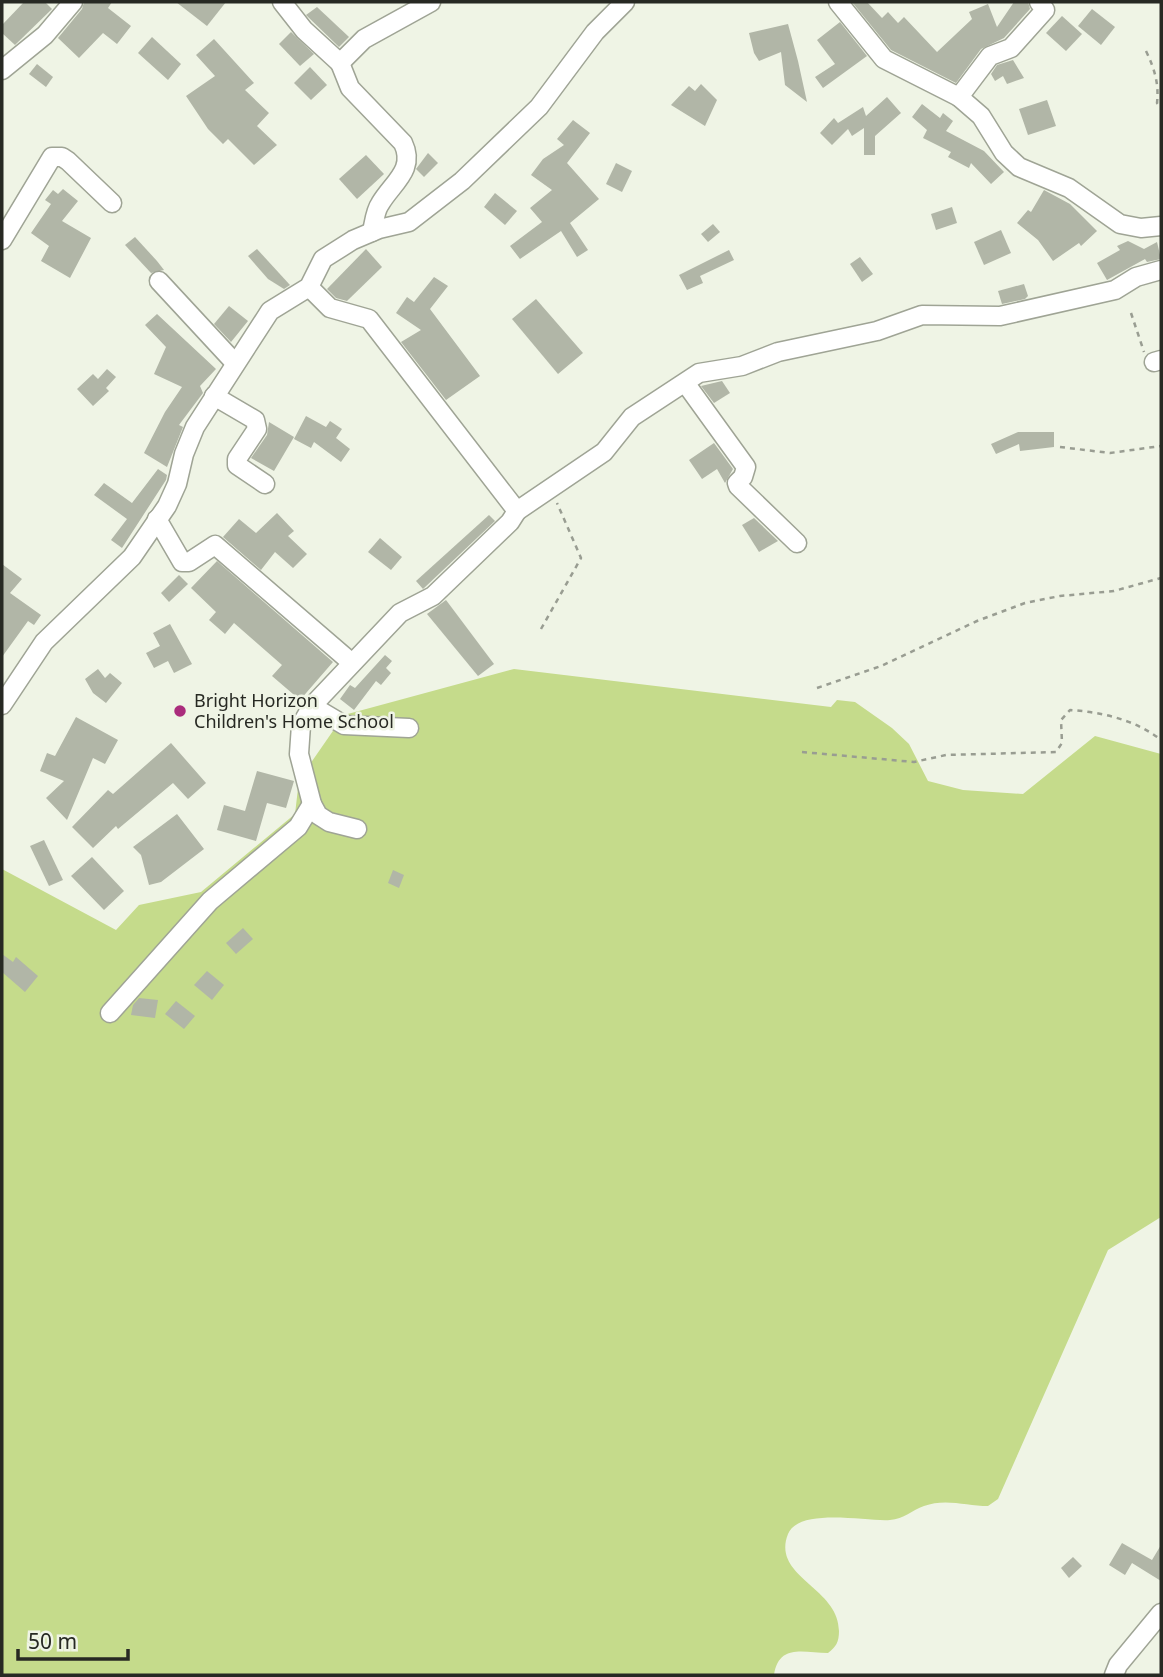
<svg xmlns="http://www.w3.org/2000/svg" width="1163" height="1677" font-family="'Noto Sans',sans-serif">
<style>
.green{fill:#c5db8b}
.building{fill:#b1b6a7}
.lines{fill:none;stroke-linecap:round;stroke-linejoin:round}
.minor-casing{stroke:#9fa495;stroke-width:21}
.path{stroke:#999d92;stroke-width:2.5;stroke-dasharray:5 5;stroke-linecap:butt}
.minor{stroke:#fff;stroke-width:18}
.poi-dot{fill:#aa2c7c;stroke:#eff4e5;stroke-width:2.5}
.labels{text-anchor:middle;stroke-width:5;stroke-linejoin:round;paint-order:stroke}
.poi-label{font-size:18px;fill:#272923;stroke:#eff4e5;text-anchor:start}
</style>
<rect width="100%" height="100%" fill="#eff4e5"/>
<path class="green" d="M514 669 831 707 837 700 855 702 892 728 909 744 928 781 963 790 1023 794 1095 736 1161 754V1217L1108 1250 998 1499 988 1506C967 1506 945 1498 924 1506 912 1510 904 1519 890 1520 868 1522 799 1507 788 1534 771 1577 839 1587 839 1631 839 1642 836 1647 828 1653 804 1653 779 1643 774 1675H2V869L116 930 139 905 201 892 295 814 299 780 344 715Z"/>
<g class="building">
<polygon points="24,2 45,2 52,9 15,45 2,33 2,25"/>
<polygon points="84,2 112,2 108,8 131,26 117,44 103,33 79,58 58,38 82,9"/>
<polygon points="176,2 226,2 207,26"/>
<polygon points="852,2 867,2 882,18 888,12 898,23 904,17 937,52 972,19 969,12 988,4 997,27 1014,2 1028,2 1030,9 1004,38 981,49 956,83 891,50"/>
<polygon points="317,7 349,37 339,47 306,15"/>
<polygon points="1092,9 1115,27 1101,45 1078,26"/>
<polygon points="1062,16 1082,34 1066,51 1046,33"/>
<polygon points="840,22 867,56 823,88 815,77 835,64 817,40"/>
<polygon points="788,24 798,61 807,102 785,85 781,52 759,61 754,53 749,33"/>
<polygon points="291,32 314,54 300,66 279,44"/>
<polygon points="152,37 181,64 168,80 138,53"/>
<polygon points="214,39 254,83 245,90 269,113 257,126 277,145 254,165 228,139 223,144 208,129 186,96 215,76 196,55"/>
<polygon points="1013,60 1024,78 1007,84 1003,76 995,81 991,74 997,65"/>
<polygon points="37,64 53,77 46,87 29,74"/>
<polygon points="310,67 327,85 311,100 294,83"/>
<polygon points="701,84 717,100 705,126 671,105 689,86 695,91"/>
<polygon points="887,97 901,113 875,136 875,155 864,155 864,128 852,136 848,129 832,145 820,133 834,118 838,123 863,107 866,116"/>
<polygon points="1047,100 1056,126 1028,135 1019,109"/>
<polygon points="922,104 940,118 943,113 953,121 946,131 984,151 1004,172 991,184 971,163 969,168 948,157 951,152 923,138 927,130 912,117"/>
<polygon points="573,120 590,133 567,163 599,199 570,223 588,250 577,257 561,231 520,259 510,246 542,222 530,208 552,190 531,175 543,159 564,145 557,139"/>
<polygon points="428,153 438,163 424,177 416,169"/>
<polygon points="366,155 384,174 357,199 339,179"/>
<polygon points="616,163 632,171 622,192 606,184"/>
<polygon points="63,189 78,201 62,221 91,238 70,278 41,261 49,246 31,233 51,204 45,200 53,190 58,194"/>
<polygon points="1044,190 1070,204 1097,231 1081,246 1079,243 1053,261 1038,240 1017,223 1028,210 1031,212"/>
<polygon points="495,193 517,211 505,225 484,207"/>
<polygon points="952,207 957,223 936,230 931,214"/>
<polygon points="713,224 720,232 708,242 701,234"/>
<polygon points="1001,230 1011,253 984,265 974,242"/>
<polygon points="135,237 157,261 164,270 151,273 125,245"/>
<polygon points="1128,241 1144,249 1157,242 1161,259 1147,262 1145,259 1107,280 1097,263 1120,250 1117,246"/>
<polygon points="257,249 290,285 284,289 268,279 248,256"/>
<polygon points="366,249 382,267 347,301 336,298 327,289"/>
<polygon points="729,250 734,260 700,276 703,283 687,290 679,275"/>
<polygon points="860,257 873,274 862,282 850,264"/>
<polygon points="434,277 448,286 430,309 480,376 446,400 401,342 421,330 396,313 407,297 414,302"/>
<polygon points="1024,284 1028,296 1025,299 1002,304 998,291"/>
<polygon points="536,299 583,353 558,374 512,319"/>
<polygon points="229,306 248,321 231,342 214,324"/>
<polygon points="157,314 216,369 200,386 203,393 179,425 183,427 167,467 144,453 165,412 182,387 154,374 166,347 145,325"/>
<polygon points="107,369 116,377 106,388 109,391 93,406 77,389 93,374 98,379"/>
<polygon points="722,381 730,393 714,403 701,386"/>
<polygon points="306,416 326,427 330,421 342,429 336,438 350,449 341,462 314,442 311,448 294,439"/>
<polygon points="269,422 294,437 274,471 251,458 267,435"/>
<polygon points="1018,432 1054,432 1054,447 1020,451 1019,444 996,454 991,444"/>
<polygon points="714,443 733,469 725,483 717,469 702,479 689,460"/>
<polygon points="158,469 167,475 166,480 122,548 111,540 127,519 94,495 104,483 132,503"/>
<polygon points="277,513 294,531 288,536 307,554 293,568 275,552 261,570 223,537 239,519 256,533"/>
<polygon points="489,515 495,521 423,589 416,581"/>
<polygon points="754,518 778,541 759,552 742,525"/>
<polygon points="380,538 402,557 391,570 368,552"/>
<polygon points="217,561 333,662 300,700 272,676 282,665 234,623 225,634 209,620 216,612 191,588"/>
<polygon points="2,564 22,579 10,593 41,615 34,625 28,621 2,657"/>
<polygon points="179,575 188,584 169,602 161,593"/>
<polygon points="446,600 494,664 478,676 427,614"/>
<polygon points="170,624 192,664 174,673 168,661 154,668 146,653 160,646 153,633"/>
<polygon points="385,655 392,661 386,668 391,673 381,685 376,681 354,710 340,699 350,685 355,688"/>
<polygon points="98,669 105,678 110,673 122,683 106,703 93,693 85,679"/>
<polygon points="76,717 118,740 105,764 93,758 67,820 46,798 64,781 40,771 47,753 55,756"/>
<polygon points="171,743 206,783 188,799 173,783 118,829 116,826 93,848 72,827 108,790 113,794"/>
<polygon points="257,771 294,781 286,808 267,803 256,841 217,830 224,805 245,811"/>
<polygon points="177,814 204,849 161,882 149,885 141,855 133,847"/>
<polygon points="44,840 63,880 49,886 30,846"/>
<polygon points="92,857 124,891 104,910 71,876"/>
<polygon points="393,870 404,875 399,888 388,883"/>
<polygon points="243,928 253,939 236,954 226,943"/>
<polygon points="2,954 13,962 16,957 38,976 25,992 2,972"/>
<polygon points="207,971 224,985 212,1000 194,985"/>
<polygon points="139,998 158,1000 155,1018 131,1015 133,1005"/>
<polygon points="176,1001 195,1016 184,1029 165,1014"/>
<polygon points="1122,1543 1152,1560 1161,1545 1161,1581 1132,1563 1125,1575 1109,1565"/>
<polygon points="1073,1557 1082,1566 1069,1578 1061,1568"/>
</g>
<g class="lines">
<defs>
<g id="minor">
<polyline points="282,2 304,30 340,63 364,39 431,2"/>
<polyline points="838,2 884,59 959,97 981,116 1004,153 1019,167 1069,188 1120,224 1141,228 1161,226"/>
<path d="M340 63 350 88 403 143C416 170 392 183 380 204 375 211 374 223 372 232"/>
<polyline points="2,70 45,35 73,2"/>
<polyline points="959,97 990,56 1011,48 1045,10 1039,2"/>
<polyline points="2,240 52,157 62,157 68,161 112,203"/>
<polyline points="159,281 235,363"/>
<polyline points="309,287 330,308 369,319 517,511 510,522 433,596 400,613 312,706 301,725 299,754 312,804 318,815 329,822 357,829"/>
<polyline points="1154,362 1161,360"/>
<polyline points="686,384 746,467 743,477 737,483 738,486 797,543"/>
<polyline points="214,396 255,420 257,429 237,459 237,465 265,484"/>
<polyline points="517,511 604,452 632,417 699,373 742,366 778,352 877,331 922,315 1000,316 1115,290 1136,277 1161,270"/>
<polyline points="157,519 182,562 189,562 215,545 352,663"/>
<polyline points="2,705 44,642 132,557 167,506 177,484 184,454 195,427 270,311 309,287 323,259 353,240 379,229 409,222 462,181 539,107 595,32 625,2"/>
<polyline points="312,706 344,725 409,728"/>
<polyline points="110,1013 210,901 298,827 312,804"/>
<polyline points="1114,1675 1118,1665 1161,1613"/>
</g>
</defs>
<use href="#minor" class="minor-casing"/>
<g class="path">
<path d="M1146 51C1155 70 1159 84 1157 103L1161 108"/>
<polyline points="1131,313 1144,352"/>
<polyline points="1060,447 1110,453 1161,446"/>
<polyline points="541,629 581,558 557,503"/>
<polyline points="817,688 881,666 977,621 1025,603 1060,596 1114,591 1161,578"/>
<path d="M802 752 914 762 946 755 1056 752 1062 743 1061 720 1070 710C1102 712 1136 720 1161 740"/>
</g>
<use href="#minor" class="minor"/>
</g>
<circle class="poi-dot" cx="180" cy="711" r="7"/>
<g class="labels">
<g class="poi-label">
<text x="194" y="707">Bright Horizon<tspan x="194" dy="21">Children's Home School</tspan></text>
</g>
</g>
<rect width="1163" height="1677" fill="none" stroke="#272923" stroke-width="7"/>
<path d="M18 1649v10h110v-10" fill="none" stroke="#272923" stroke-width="3.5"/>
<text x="28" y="1649" font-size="21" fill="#272923" stroke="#eff4e5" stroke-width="5" paint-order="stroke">50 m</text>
</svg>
